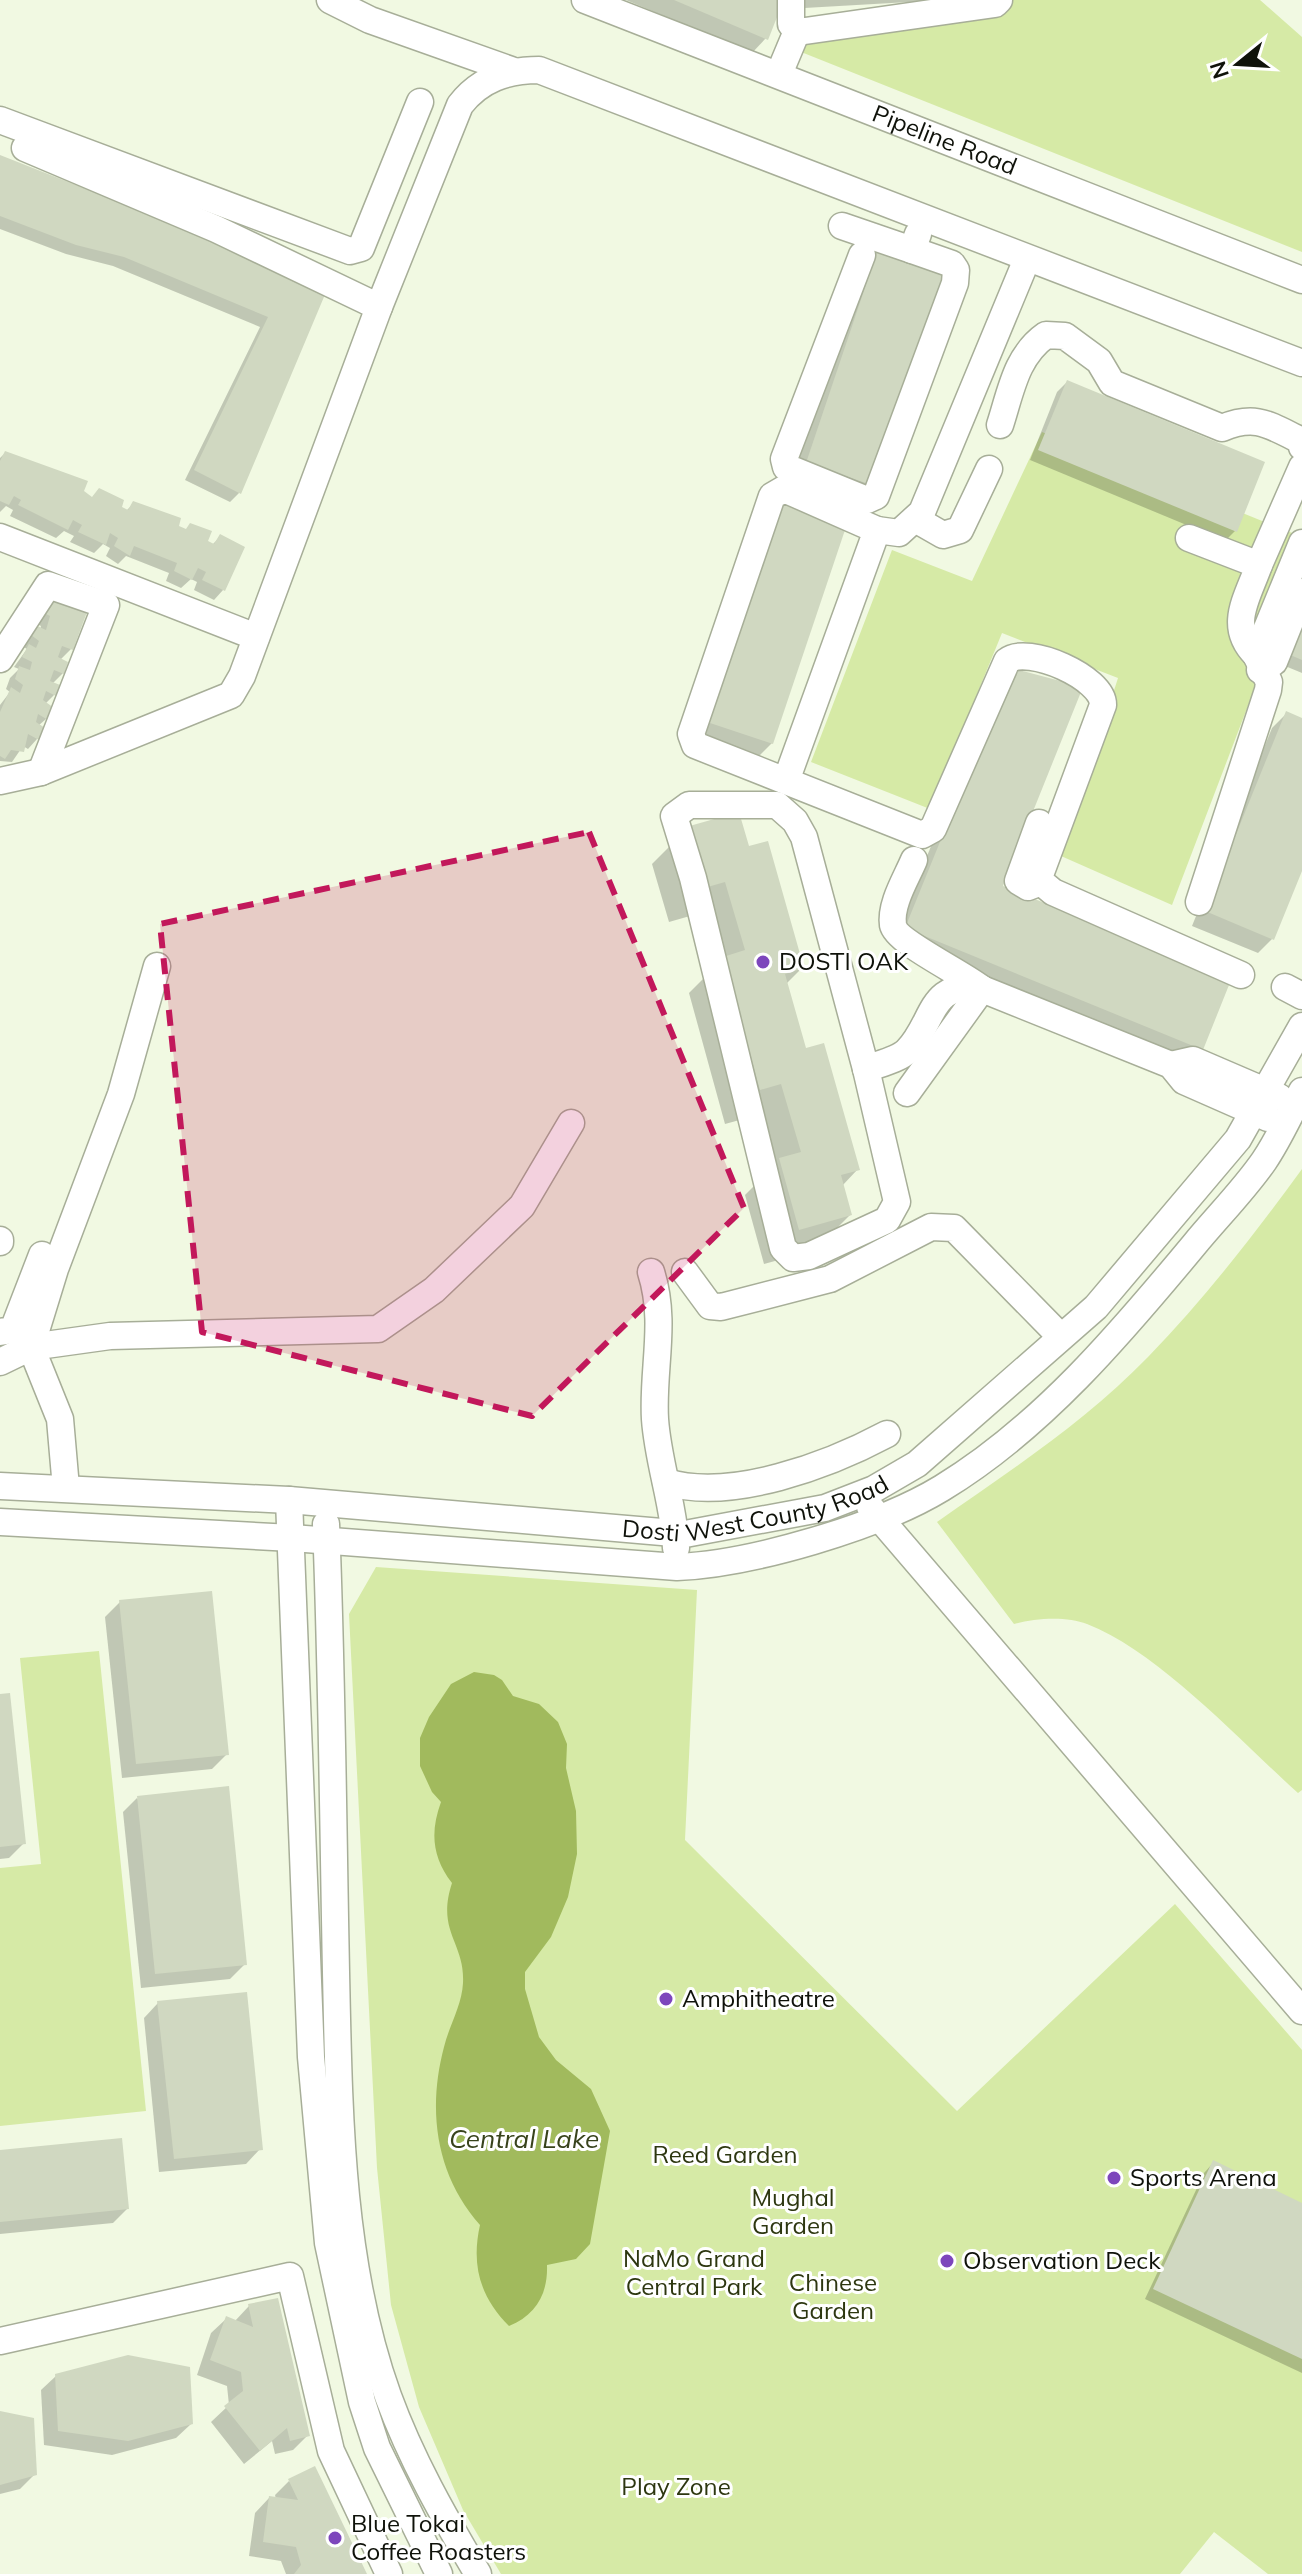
<svg xmlns="http://www.w3.org/2000/svg" width="1302" height="2574" font-family="Mulish,sans-serif">
<style>
.green{fill:#d6eaa6}
.water{fill:#a1ba5d}
.shadow{fill:#0003}
.building{fill:#d0d8c1}
.lines{fill:none;stroke-linecap:round;stroke-linejoin:round}
.minor-casing{stroke:#a7ae98;stroke-width:29}
.minor{stroke:#fff;stroke-width:26}
.marked{fill:#c2185b;fill-opacity:0.2;stroke:#c2185b;stroke-width:6;stroke-dasharray:16 10;stroke-linejoin:round}
.poi-dot{fill:#7d46bc;stroke:#fff;stroke-width:3}
.labels{text-anchor:middle;stroke-width:6;stroke-linejoin:round;paint-order:stroke}
.street-label{font-size:24px;fill:#0f120a;stroke:#fff}
.poi-label{font-size:24px;fill:#0f120a;stroke:#fff;text-anchor:start}
.park-label{font-size:24px;fill:#2d3710;stroke:#fff}
.water-label{font-size:26px;font-style:italic;fill:#38431c;stroke:#fff}
</style>
<rect width="100%" height="100%" fill="#f1f9e2"/>
<g class="green">
<polygon points="1007,0 1260,0 1302,37 1302,252 776,42 1009,7"/>
<polygon points="1042,432 1302,537 1302,564 1172,905 1061,856 1118,678 1002,633 930,809 811,762 892,550 972,581"/>
<path d="M1302 1169V1790L1298 1793C1240 1741 1159 1652 1087 1624 1067 1616 1035 1618 1014 1624L937 1522C1010 1471 1086 1421 1148 1357 1205 1298 1254 1235 1302 1169Z"/>
<polygon points="376,1567 697,1590 685,1840 957,2111 1175,1904 1302,2050 1302,2574 1268,2574 1214,2532 1180,2574 501,2574 463,2510 419,2407 391,2305 377,2168 349,1614"/>
<polygon points="99,1651 146,2111 0,2126 0,1868 41,1864 20,1658"/>
</g>
<path class="water" d="M474 1672 494 1675 502 1680 513 1696 539 1704 558 1722 567 1744 566 1768 576 1811 577 1854 568 1897 551 1937 525 1972V1989L539 2037 556 2060 591 2089 610 2131 590 2244 576 2259 547 2265C548 2294 536 2315 509 2326 480 2297 471 2265 480 2225 436 2175 427 2111 444 2047 449 2026 462 2005 463 1983 465 1942 436 1932 452 1883 432 1857 430 1832 441 1802L432 1792 420 1766V1738L429 1717 451 1684Z"/>
<g class="shadow">
<polygon points="626,0 773,0 766,38 752,53"/>
<polygon points="786,0 944,0 787,9"/>
<polygon points="0,157 326,286 239,493 230,502 185,480 260,327 113,266 66,254 0,229"/>
<polygon points="880,245 870,484 856,499 792,477 865,260"/>
<polygon points="1067,382 1235,531 1225,541 1030,460 1057,392"/>
<polygon points="5,453 91,499 126,511 134,503 212,545 220,537 223,590 214,600 194,590 197,582 191,579 181,588 166,581 169,573 126,556 118,564 106,556 110,548 103,544 94,553 70,542 74,536 64,531 56,538 10,516 13,510 6,506 0,512 0,458"/>
<polygon points="767,519 772,743 757,758 694,736"/>
<polygon points="1302,589 1302,673 1273,661"/>
<polygon points="48,600 71,649 60,660 63,673 52,684 54,695 45,704 46,719 38,726 43,729 37,739 28,749 23,746 12,762 0,761 0,705 10,692 6,689 10,678 19,669 14,667 27,649 22,646 26,637 40,630 41,626 33,622"/>
<polygon points="1019,672 1000,887 1229,981 1201,1049 1186,1064 892,942 960,775 1004,687"/>
<polygon points="1286,714 1302,720 1302,866 1273,938 1258,953 1192,926 1272,728"/>
<polygon points="687,829 748,849 802,968 786,984 804,1050 858,1169 842,1186 850,1215 815,1250 764,1264 745,1195 763,1177 747,1118 725,1124 689,993 707,975 690,916 669,922 652,864"/>
<polygon points="120,1602 227,1754 212,1769 122,1778 105,1617"/>
<polygon points="0,1697 24,1843 9,1858 0,1859"/>
<polygon points="137,1798 245,1964 230,1979 141,1988 123,1812"/>
<polygon points="158,2003 260,2149 246,2164 159,2172 144,2018"/>
<polygon points="0,2152 127,2209 113,2223 0,2234"/>
<polygon points="1213,2163 1302,2205 1302,2373 1145,2299 1204,2173"/>
<polygon points="249,2306 308,2435 293,2450 275,2454 272,2441 244,2464 211,2422 229,2405 227,2386 197,2375 211,2333 226,2319 234,2322"/>
<polygon points="56,2376 191,2424 176,2438 112,2455 44,2445 41,2390"/>
<polygon points="0,2413 35,2474 20,2489 0,2494"/>
<polygon points="289,2481 365,2574 286,2574 281,2561 249,2556 255,2513 269,2498 276,2499 275,2495"/>
</g>
<g class="building">
<polygon points="674,0 778,0 783,2 768,40"/>
<polygon points="0,155 329,285 241,494 194,470 268,317 124,257 76,245 0,216"/>
<polygon points="880,243 946,266 872,485 806,463"/>
<polygon points="1067,380 1265,462 1237,532 1038,450"/>
<polygon points="5,451 88,481 84,491 92,497 99,488 124,500 122,507 128,510 133,501 181,518 179,526 186,529 190,523 212,531 208,541 214,544 220,534 245,547 225,591 202,580 206,572 198,568 192,580 174,571 177,563 134,546 130,556 114,546 118,538 110,533 106,545 78,532 82,525 73,520 68,530 18,505 21,500 14,496 9,505 0,501 0,461"/>
<polygon points="781,502 847,524 773,744 707,722"/>
<polygon points="47,598 87,612 73,650 62,646 58,657 68,662 64,674 54,670 50,681 60,685 56,696 46,691 43,700 54,708 48,720 38,714 36,722 45,728 39,740 28,734 24,752 11,750 5,759 0,756 0,712 11,687 20,693 23,685 15,679 19,666 30,670 32,662 22,657 29,644 36,648 39,641 31,635 35,625 46,630 50,616 42,612"/>
<polygon points="1302,600 1302,660 1281,651"/>
<polygon points="1019,670 1083,687 1003,886 1231,980 1203,1050 905,928 974,758"/>
<polygon points="1286,711 1302,718 1302,871 1274,940 1205,911"/>
<polygon points="739,812 749,846 768,841 804,968 785,974 806,1048 824,1043 860,1170 841,1175 852,1215 799,1230 779,1158 801,1152 781,1084 760,1090 723,957 745,950 725,882 704,888 686,827"/>
<polygon points="212,1591 229,1755 136,1764 119,1600"/>
<polygon points="10,1693 26,1844 0,1847 0,1694"/>
<polygon points="229,1786 247,1965 155,1974 137,1796"/>
<polygon points="247,1992 263,2150 174,2159 157,2001"/>
<polygon points="122,2138 129,2209 0,2222 0,2150"/>
<polygon points="1213,2160 1302,2203 1302,2359 1153,2289"/>
<polygon points="278,2298 310,2436 290,2441 287,2428 260,2451 224,2406 243,2391 241,2372 210,2360 226,2316 253,2327 248,2304"/>
<polygon points="128,2355 190,2367 193,2424 128,2441 58,2431 55,2374"/>
<polygon points="0,2411 34,2418 37,2475 0,2485"/>
<polygon points="315,2466 367,2574 294,2574 301,2565 296,2547 263,2542 269,2496 298,2500 288,2479"/>
</g>
<g class="lines">
<defs>
<g id="minor">
<polyline points="330,0 370,20 511,70"/>
<path id="s1" d="M585 0 1302 280"/>
<polyline points="791,0 791,24 797,31 805,31 995,4 999,0"/>
<polyline points="779,74 797,31"/>
<polyline points="0,120 350,251 361,248 420,102"/>
<polyline points="25,148 216,229 379,307"/>
<polyline points="842,226 912,250 918,234"/>
<polyline points="862,255 784,459 786,467 867,500 876,496 955,283 956,270 952,264 912,250"/>
<path d="M1000 425C1011 391 1016 356 1046 335L1065 336 1099 361 1112 383 1222 428C1256 414 1269 425 1300 440L1302 447"/>
<polyline points="915,519 943,535 960,530 989,469"/>
<polyline points="877,530 899,533 922,512 1027,259"/>
<polyline points="0,537 256,637"/>
<path d="M1189 538 1259 565C1247 599 1227 626 1256 655"/>
<polyline points="1259,565 1302,467"/>
<polyline points="0,659 48,585 106,605 41,772"/>
<polyline points="1260,670 1274,662 1302,592"/>
<path d="M0 781 41 772 231 695 242 676 379 307 460 105C480 79 507 70 539 70L1302 363"/>
<path d="M786 781 877 530 784 489 772 496 691 734 695 745 922 835 933 829 1007 661C1027 644 1104 678 1103 705L1040 875 1041 882 1053 892 1241 975"/>
<polygon points="689,805 777,805 795,821 804,837 866,1069 897,1202 887,1220 809,1256 793,1258 783,1248 693,878 674,816"/>
<polyline points="1039,823 1018,881 1028,887 1041,882"/>
<path d="M914 860C906 879 890 904 893 925 896 942 964 974 982 989"/>
<polyline points="1199,902 1268,690 1269,682 1256,655 1302,543"/>
<polyline points="1285,987 1302,996"/>
<polyline points="1171,1065 1193,1060 1279,1097"/>
<path d="M866 1069C878 1064 898 1060 907 1051 935 1023 928 980 982 989L1171 1065 1184 1081 1268 1118"/>
<polyline points="907,1093 982,989"/>
<polyline points="0,1242 0,1240"/>
<path d="M651 1272C667 1322 652 1369 655 1419 658 1463 674 1504 676 1548"/>
<polyline points="685,1272 710,1306 721,1307 830,1279 931,1227 954,1228 1061,1337"/>
<polyline points="0,1332 13,1330 42,1255"/>
<polyline points="0,1362 31,1347 110,1336 378,1329 434,1290 522,1206 571,1123"/>
<path d="M666 1482C731 1502 829 1465 887 1434"/>
<path id="s2" d="M0 1486 289 1500 685 1534 825 1508 874 1489 917 1464 1096 1307 1238 1139 1302 1026"/>
<polyline points="66,1488 60,1419 31,1347 55,1269 121,1094 157,966"/>
<polyline points="289,1500 311,2057 328,2243 362,2402 377,2448 439,2574"/>
<polyline points="870,1507 1302,2011"/>
<path d="M0 1522 292 1538 677 1567C751 1564 878 1527 942 1488 1041 1428 1121 1333 1194 1245 1217 1217 1244 1190 1264 1161 1279 1139 1290 1114 1302 1091"/>
<path d="M326 1524C332 1673 333 1822 336 1972 339 2112 340 2263 388 2396 411 2459 444 2517 478 2574"/>
<polyline points="0,2341 290,2276 331,2451 389,2574"/>
</g>
</defs>
<use href="#minor" class="minor-casing"/>
<use href="#minor" class="minor"/>
</g>
<path class="marked" d="M589 832 744 1208 532 1416 202 1332 160 924Z"/>
<g class="poi-dot">
<circle cx="763" cy="962" r="8"/>
<circle cx="666" cy="1999" r="8"/>
<circle cx="1114" cy="2178" r="8"/>
<circle cx="947" cy="2261" r="8"/>
<circle cx="335" cy="2538" r="8"/>
</g>
<g class="labels">
<g class="street-label">
<text dy="8" stroke="none"><textPath href="#s1" startOffset="386">Pipeline Road</textPath></text>
<text dy="8" stroke="none"><textPath href="#s2" startOffset="760">Dosti West County Road</textPath></text>
</g>
<g class="poi-label">
<text x="779" y="970">DOSTI OAK</text>
<text x="682" y="2007">Amphitheatre</text>
<text x="1130" y="2186">Sports Arena</text>
<text x="963" y="2269">Observation Deck</text>
<text x="351" y="2532">Blue Tokai<tspan x="351" dy="28">Coffee Roasters</tspan></text>
</g>
<g class="park-label">
<text x="725" y="2163">Reed Garden</text>
<text x="793" y="2206">Mughal<tspan x="793" dy="28">Garden</tspan></text>
<text x="694" y="2267">NaMo Grand<tspan x="694" dy="28">Central Park</tspan></text>
<text x="833" y="2291">Chinese<tspan x="833" dy="28">Garden</tspan></text>
<text x="676" y="2495">Play Zone</text>
</g>
<g class="water-label">
<text x="524" y="2148">Central Lake</text>
</g>
</g>
<g transform="translate(1238 64) rotate(252)" stroke="#ffffff" stroke-width="6" paint-order="stroke">
<path d="M0-6L14 30L0 20L-14 30Z" fill="#0f120a"/>
<text y="-12" font-size="22" font-weight="bold" text-anchor="middle" fill="#0f120a">N</text>
</g>
</svg>
